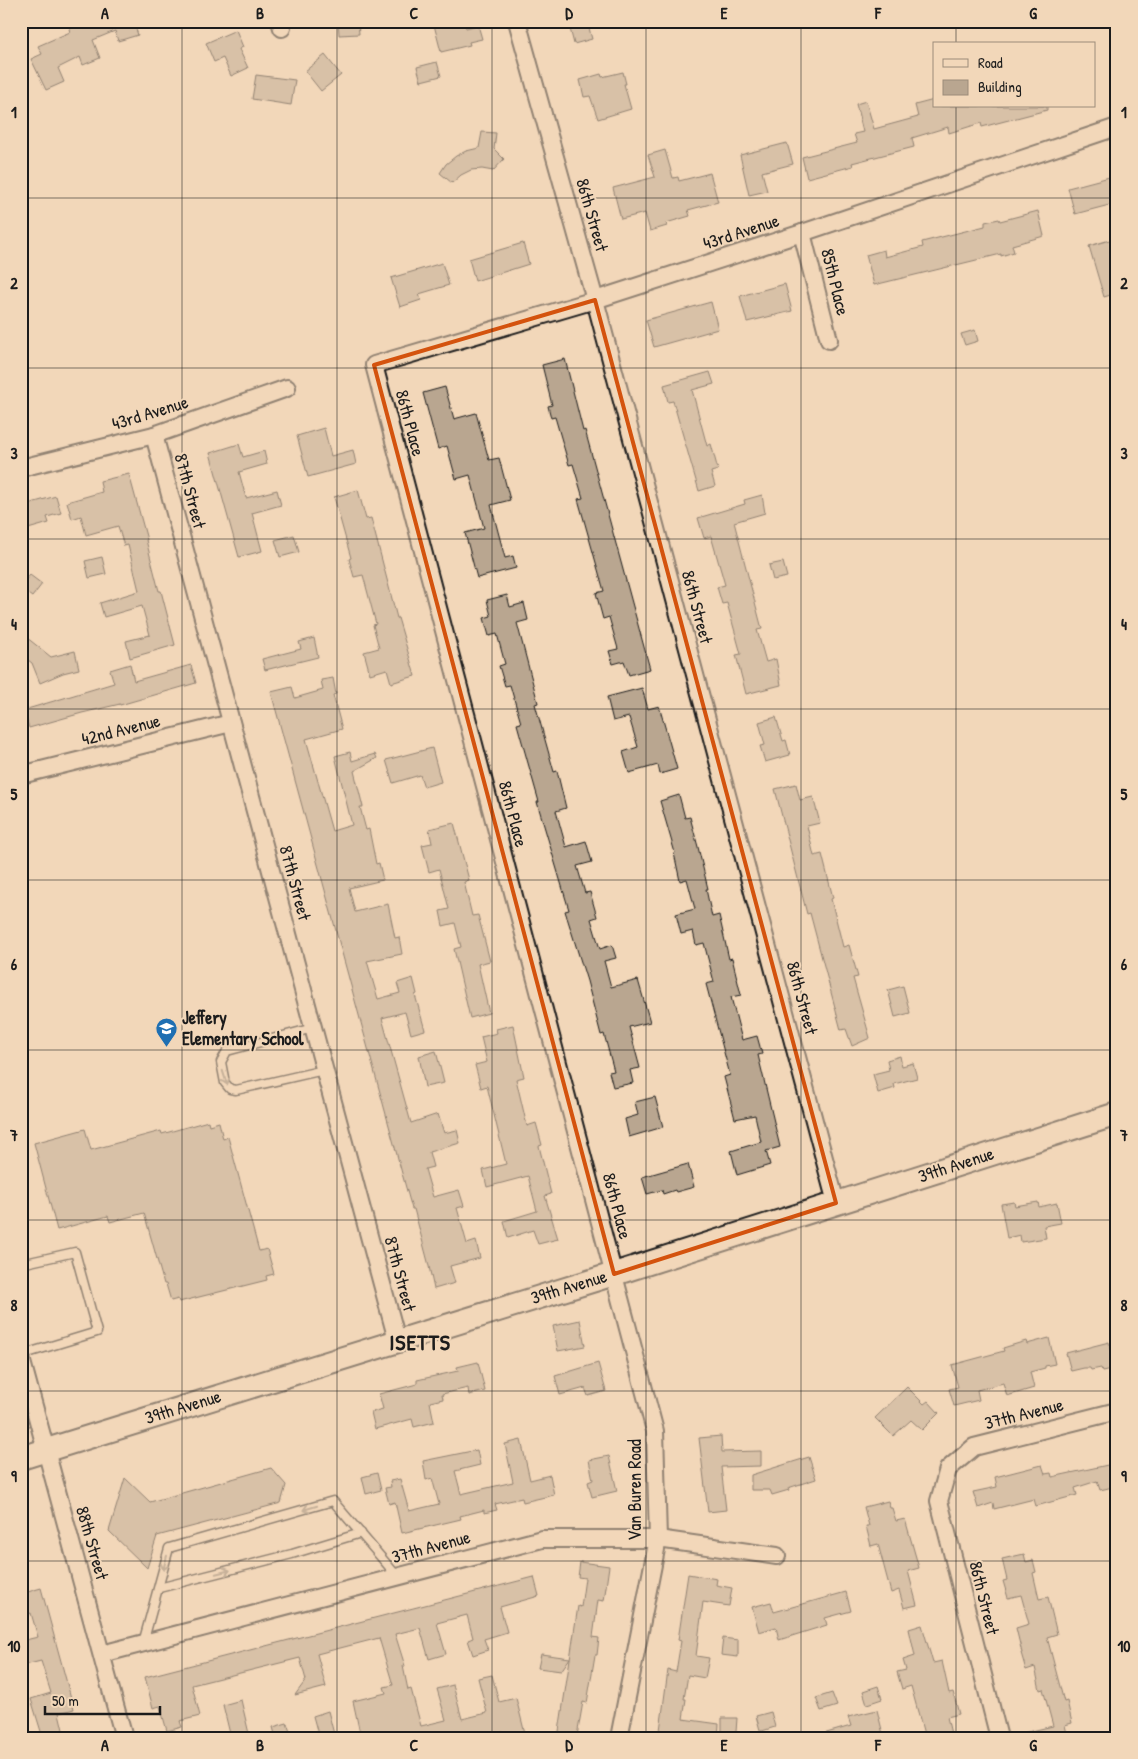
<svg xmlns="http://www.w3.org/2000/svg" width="1138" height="1759" font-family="'Patrick Hand',sans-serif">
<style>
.building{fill:#b9a690;stroke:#1c1c1c}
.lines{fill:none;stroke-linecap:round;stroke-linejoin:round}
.lane-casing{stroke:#1c1c1c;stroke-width:11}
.street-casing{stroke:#1c1c1c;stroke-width:20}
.secondary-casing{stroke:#1c1c1c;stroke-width:26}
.lane{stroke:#f2d7b9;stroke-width:8}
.street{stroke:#f2d7b9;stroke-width:16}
.secondary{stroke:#f2d7b9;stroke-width:22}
.oneway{stroke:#928372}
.marked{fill:none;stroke:#d4530e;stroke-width:4;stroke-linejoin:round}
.grid{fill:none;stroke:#1c1c1c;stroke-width:1;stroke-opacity:0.55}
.labels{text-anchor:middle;stroke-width:4;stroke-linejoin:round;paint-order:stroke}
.street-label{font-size:18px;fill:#1c1c1c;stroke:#f2d7b9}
.poi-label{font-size:18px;font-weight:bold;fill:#1c1c1c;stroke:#f2d7b9;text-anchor:start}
.district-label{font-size:22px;font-weight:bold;letter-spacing:1px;fill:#1c1c1c;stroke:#f2d7b9}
.neatline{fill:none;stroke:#1c1c1c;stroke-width:2}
.grid-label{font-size:16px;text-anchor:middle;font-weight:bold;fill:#1c1c1c}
</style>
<rect width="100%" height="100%" fill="#f2d7b9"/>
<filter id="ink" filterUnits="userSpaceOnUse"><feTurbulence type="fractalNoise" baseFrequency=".02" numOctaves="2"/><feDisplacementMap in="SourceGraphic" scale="10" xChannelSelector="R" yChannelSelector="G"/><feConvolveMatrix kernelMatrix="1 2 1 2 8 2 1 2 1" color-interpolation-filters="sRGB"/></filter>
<g filter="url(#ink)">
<g class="building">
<polygon points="74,21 138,21 134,23 138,35 118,41 115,31 93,40 100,58 83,65 80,57 58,68 64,82 46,90 31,59 42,54 38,46 70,32 69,29 76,26"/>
<polygon points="338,21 358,21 359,34 339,35"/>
<polygon points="433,21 464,21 466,28 478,25 482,39 469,42 470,45 441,52"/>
<polygon points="568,21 587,21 592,39 574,44"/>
<polygon points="236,30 243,47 239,49 248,68 231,76 223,58 214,62 206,43"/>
<polygon points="325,55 341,75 321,91 305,71"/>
<polygon points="437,62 441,76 421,81 417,67"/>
<polygon points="623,72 626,84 624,84 631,109 598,119 590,96 584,97 580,80 601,74 602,77"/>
<polygon points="256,75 295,80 291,105 252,99"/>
<polygon points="934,100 934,106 1047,106 1047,110 982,127 981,123 949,133 948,127 912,138 914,147 852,163 853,166 807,178 802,157 857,143 854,134 863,132 856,104 866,101 874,129 918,117 915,105"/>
<polygon points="482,132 496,133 494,149 504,159 493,171 482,169 471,170 461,175 452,183 440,173 446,164 456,156 466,151 479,148"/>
<polygon points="787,143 793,164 762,172 767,191 749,195 740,155"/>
<polygon points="665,150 673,178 678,177 679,181 710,173 718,202 688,210 690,216 666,223 667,226 650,231 645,213 621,219 613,188 655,177 648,155"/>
<polygon points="1117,175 1117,203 1075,214 1068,188"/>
<polygon points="1038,211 1044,236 1012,245 1014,252 1001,256 1001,254 874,285 866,255 884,250 885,257 923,247 922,242 985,226 985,222 999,219 1000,221"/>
<polygon points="1113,239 1117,250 1117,293 1104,297 1089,246"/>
<polygon points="523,243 529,264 475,281 469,259"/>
<polygon points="442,263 449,285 419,294 421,300 400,307 391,278"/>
<polygon points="785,284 792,311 747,322 740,296"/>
<polygon points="711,302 718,329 654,347 646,320"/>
<polygon points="975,330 978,341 965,345 961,334"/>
<polygon points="565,359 583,431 585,430 650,669 629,675 624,661 613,664 609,651 618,649 609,617 603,619 596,593 604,591 578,499 583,498 573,464 569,465 555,417 551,418 548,406 552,405 542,365"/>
<polygon points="710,372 714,384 692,390 707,446 711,444 718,470 711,472 715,486 699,491 673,401 668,402 664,385"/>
<polygon points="445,387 454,419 476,413 489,460 499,458 510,500 491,505 505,558 513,556 516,568 477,578 465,533 484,528 470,475 456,479 447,446 438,449 423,393"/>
<polygon points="324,428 331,456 353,450 356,464 308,477 297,436"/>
<polygon points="239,444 243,457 264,451 267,464 239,472 246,498 277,490 281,505 252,513 262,551 239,557 210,453"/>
<polygon points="129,474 147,540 146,540 159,591 161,591 175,645 130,658 126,641 150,635 142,606 104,617 100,603 139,591 128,545 124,546 118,526 86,535 81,516 72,519 67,502 102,492 100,481"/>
<polygon points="358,490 366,519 371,518 397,618 398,618 415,676 391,683 387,669 370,674 364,652 379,648 373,625 376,624 363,575 354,577 349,559 351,558 334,497"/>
<polygon points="762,495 765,513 734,522 762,629 757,630 766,662 776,659 781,685 746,694 736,655 741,654 727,603 722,604 717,587 725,585 711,536 704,538 698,518 745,504 744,500"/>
<polygon points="56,496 61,513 47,517 49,523 28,529 21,506"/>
<polygon points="294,535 299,552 280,557 275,540"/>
<polygon points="102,557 106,574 89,578 85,561"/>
<polygon points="783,562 787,577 773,580 769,565"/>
<polygon points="30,575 42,584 32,597 21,589 21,585"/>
<polygon points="507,595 510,607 524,603 528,620 517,623 538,703 535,704 554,772 557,771 566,808 556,811 566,847 586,841 592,862 577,866 585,893 590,892 597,917 591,919 600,949 612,945 616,958 604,961 611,987 638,980 650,1022 629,1027 640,1068 630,1070 633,1083 613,1087 609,1072 614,1071 604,1034 601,1035 587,981 565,911 569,910 537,802 539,802 517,724 521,723 510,685 505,686 499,666 505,664 497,634 489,636 484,618 491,616 487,600"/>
<polygon points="21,633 51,657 75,651 79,669 63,673 40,683 32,663 21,655"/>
<polygon points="314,638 318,657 265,670 262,659 301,649 299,642"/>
<polygon points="130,664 134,681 191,665 196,683 120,705 120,704 82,713 29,728 24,710 114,683 110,670"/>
<polygon points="333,678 336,694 333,695 342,729 306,739 332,831 352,825 335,756 350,752 352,761 375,754 377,758 354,771 363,807 360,807 366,830 369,829 376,864 379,863 383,880 349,888 355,912 388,904 395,938 399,937 402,954 367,961 378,999 400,993 397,983 413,978 417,994 415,995 425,1030 411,1034 405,1012 382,1018 411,1123 438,1114 444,1133 457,1130 460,1143 429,1152 433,1167 425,1169 433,1197 459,1190 464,1206 457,1208 467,1244 476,1241 480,1258 450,1266 455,1283 434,1289 428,1262 414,1209 412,1209 403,1177 271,692 292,687 295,698 323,690 321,680"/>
<polygon points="642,688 648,709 659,706 677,769 660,774 658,765 629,773 623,752 638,747 629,717 613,721 607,697"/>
<polygon points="776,717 783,741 786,740 790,755 765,762 760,746 765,745 759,722"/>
<polygon points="432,748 441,782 424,787 420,775 393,783 386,760"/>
<polygon points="796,784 800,800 813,797 820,823 807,826 814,856 822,854 833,898 831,899 843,947 849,945 858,977 853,978 870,1038 852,1046 846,1029 841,1030 810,913 807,914 775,789"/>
<polygon points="679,795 685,818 690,817 698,847 708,889 706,889 712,917 719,915 729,959 732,958 741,995 731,997 742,1040 757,1036 762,1054 758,1055 780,1147 766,1151 770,1165 737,1175 731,1151 761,1142 755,1115 735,1119 724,1077 730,1075 706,984 714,982 704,943 696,945 693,931 681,934 676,914 695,909 687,879 680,881 674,853 675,853 660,801"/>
<polygon points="454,823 469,880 464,882 472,916 478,915 490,961 478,964 489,1013 470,1018 454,949 461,947 455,923 443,926 440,911 449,909 439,869 429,872 422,845 432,843 429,829"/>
<polygon points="903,986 910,1013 895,1017 888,990"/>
<polygon points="513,1025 524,1077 516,1079 527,1126 536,1123 542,1145 539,1146 551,1194 545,1196 558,1239 538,1244 533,1230 508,1238 504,1221 537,1211 528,1176 487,1187 483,1170 506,1164 487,1086 481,1088 475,1065 487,1062 481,1037 497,1033 496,1029"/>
<polygon points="436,1051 444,1083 425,1087 419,1056"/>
<polygon points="900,1056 902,1066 913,1063 917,1078 894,1084 895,1088 878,1093 873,1074 889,1070 887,1060"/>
<polygon points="655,1097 663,1127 629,1137 625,1119 638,1115 635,1102"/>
<polygon points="208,1121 209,1125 219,1122 223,1139 228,1137 259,1251 267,1249 274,1274 266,1276 267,1280 179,1302 178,1299 171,1301 166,1284 164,1284 144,1213 110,1222 108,1216 57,1230 34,1143 85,1129 91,1150 161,1131 162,1134"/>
<polygon points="688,1164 694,1187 676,1192 675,1190 663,1194 662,1190 647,1194 642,1177"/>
<polygon points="1014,1202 1015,1206 1038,1202 1039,1207 1057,1203 1061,1223 1044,1226 1046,1238 1021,1242 1020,1235 1007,1238 1001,1204"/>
<polygon points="580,1320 585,1346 558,1351 553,1326"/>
<polygon points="1049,1338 1055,1364 1045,1366 1045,1368 1030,1372 1034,1388 1007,1396 1003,1383 977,1390 979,1400 954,1406 949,1389 958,1387 952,1365 1004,1351 1003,1348 1026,1341 1027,1344"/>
<polygon points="1109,1342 1116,1368 1102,1371 1101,1368 1091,1370 1090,1368 1084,1368 1071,1371 1066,1353"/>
<polygon points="478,1362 485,1391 469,1395 468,1388 442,1394 443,1399 430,1402 434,1422 414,1427 412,1419 375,1429 371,1412 383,1409 379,1394 417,1384 417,1380 458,1371 457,1367"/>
<polygon points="598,1363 606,1391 588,1396 585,1388 560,1395 555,1376"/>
<polygon points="907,1387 924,1404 928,1401 939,1413 922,1430 911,1420 893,1436 875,1418"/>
<polygon points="721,1436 722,1452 761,1451 761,1466 721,1467 726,1510 708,1512 699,1438"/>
<polygon points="521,1440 530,1480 550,1475 554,1495 523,1502 522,1498 495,1504 497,1510 484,1513 484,1510 460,1516 461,1519 402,1533 395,1502 389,1504 385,1488 391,1487 390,1481 400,1479 409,1511 439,1504 432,1478 426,1480 423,1461 477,1450 480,1465 455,1471 461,1494 513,1482 505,1444"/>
<polygon points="609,1456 617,1491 592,1497 588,1482 593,1480 589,1460"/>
<polygon points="809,1457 816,1479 788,1488 789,1490 772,1495 770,1490 751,1490 751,1475"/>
<polygon points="1117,1463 1117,1486 1100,1490 1097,1481 1075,1488 1077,1495 1036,1506 1034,1499 994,1509 993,1503 978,1508 973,1492 997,1487 995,1477 1042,1465 1045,1474 1051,1473 1052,1477"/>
<polygon points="271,1468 286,1485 281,1503 157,1536 147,1568 109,1531 125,1478 150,1502"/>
<polygon points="377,1473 381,1490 366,1494 362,1477"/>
<polygon points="888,1501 890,1508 892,1508 896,1521 905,1519 919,1568 908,1571 917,1605 904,1608 899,1590 891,1593 878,1544 871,1546 866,1526 869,1526 864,1507"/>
<polygon points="1024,1554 1026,1562 1033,1560 1036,1572 1033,1573 1039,1599 1048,1597 1057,1634 1047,1637 1064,1702 1067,1701 1072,1723 1065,1725 1068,1738 1023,1738 1023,1733 1053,1726 1043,1689 1040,1690 1035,1667 1026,1670 1021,1653 1022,1653 1016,1628 1029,1624 1021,1595 1008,1598 1003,1581 1007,1580 1002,1559"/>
<polygon points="580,1562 609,1566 604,1601 598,1600 593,1637 599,1638 597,1655 595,1655 587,1703 583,1702 577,1736 571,1735 571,1738 558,1738 578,1606 581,1607 585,1578 578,1577"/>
<polygon points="688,1574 717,1579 716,1585 732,1588 729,1606 703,1602 696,1656 709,1658 705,1678 688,1675 684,1699 686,1699 683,1719 719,1724 718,1738 659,1738 668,1670 676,1672 681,1641 678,1640"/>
<polygon points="534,1577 539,1596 500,1607 507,1632 484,1639 488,1650 473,1655 468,1640 473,1638 467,1615 437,1623 446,1654 429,1659 420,1628 395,1634 405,1666 403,1666 408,1690 411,1689 421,1726 446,1720 437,1689 453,1685 462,1719 487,1713 478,1678 492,1675 499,1702 516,1698 526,1738 504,1738 503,1732 482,1738 361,1738 353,1701 386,1693 384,1687 393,1685 379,1638 317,1654 326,1687 295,1695 306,1680 300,1658 192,1685 200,1716 180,1721 182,1727 167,1731 160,1706 153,1708 145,1677"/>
<polygon points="41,1588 74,1709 59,1713 65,1738 43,1738 31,1699 51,1693 41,1661 21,1666 21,1641 38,1637 31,1613 21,1616 21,1594"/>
<polygon points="846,1592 851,1611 825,1618 827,1625 779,1640 776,1627 759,1632 752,1607 771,1602 774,1612"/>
<polygon points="922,1625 933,1663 942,1661 949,1693 953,1692 959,1714 947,1717 952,1738 925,1738 911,1686 902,1689 897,1672 906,1670 903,1660 915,1656 909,1629"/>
<polygon points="723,1638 738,1640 738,1657 721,1655"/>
<polygon points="541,1654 570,1658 561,1671 538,1668"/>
<polygon points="878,1686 882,1699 867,1704 863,1691"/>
<polygon points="832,1693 837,1706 821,1711 816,1698"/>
<polygon points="241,1700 250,1738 231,1738 223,1705"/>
<polygon points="877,1710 884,1738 823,1738 823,1734 851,1726 848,1717"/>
<polygon points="328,1711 335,1738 319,1738 313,1716"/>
<polygon points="771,1712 775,1727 762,1731 760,1730 756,1716"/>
<polygon points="722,1718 737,1718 736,1732 722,1732"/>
<polygon points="287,1723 291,1735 276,1738 273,1727"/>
</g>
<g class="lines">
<defs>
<g id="lane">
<polyline points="313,1028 227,1051 221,1062 225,1083 230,1089 236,1090 324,1070"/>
<polyline points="21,1264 75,1252 97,1332 21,1355"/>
<polyline points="159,1588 292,1554 361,1533"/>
<polyline points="143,1643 169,1548 333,1501 397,1576"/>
</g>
<g id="street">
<polyline points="280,21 282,28"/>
<polyline points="517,21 595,300 836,1203"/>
<polyline points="802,233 829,340"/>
<polyline points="154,435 397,1340"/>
<polyline points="21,468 154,435 287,388"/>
<polyline points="21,775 231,723"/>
<polyline points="21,1358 124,1738"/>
<polyline points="102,1654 542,1539 658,1539 777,1556"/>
<polyline points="619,1738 658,1539 655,1431 374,365 595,300 802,233 1117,127"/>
<polyline points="999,1738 939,1501 948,1469 974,1447 1117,1411"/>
</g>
<polyline id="secondary" points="21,1458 614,1274 1117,1114"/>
</defs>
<use href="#lane" class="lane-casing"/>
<use href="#street" class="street-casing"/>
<use href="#secondary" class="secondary-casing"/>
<use href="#lane" class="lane"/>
<use href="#street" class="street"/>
<use href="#secondary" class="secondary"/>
</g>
<defs><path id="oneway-shaft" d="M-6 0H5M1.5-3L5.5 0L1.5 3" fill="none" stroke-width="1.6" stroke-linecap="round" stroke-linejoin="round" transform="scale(1.25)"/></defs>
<g class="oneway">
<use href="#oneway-shaft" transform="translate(225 1078) rotate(72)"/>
<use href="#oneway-shaft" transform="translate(310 1508) rotate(163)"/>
<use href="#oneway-shaft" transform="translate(165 1563) rotate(105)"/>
<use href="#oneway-shaft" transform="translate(223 1572) rotate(-14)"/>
</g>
</g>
<path d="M0 0H1138V1759H0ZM595 300 836 1203 614 1274 374 365Z" fill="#f2d7b9" fill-opacity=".55" fill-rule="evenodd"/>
<path class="marked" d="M595 300 836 1203 614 1274 374 365Z"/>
<path class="grid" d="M182 21V1738M337 21V1738M492 21V1738M646 21V1738M801 21V1738M956 21V44M956 106V1738M21 198H1117M21 368H1117M21 539H1117M21 709H1117M21 880H1117M21 1050H1117M21 1220H1117M21 1391H1117M21 1561H1117"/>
<defs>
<symbol id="school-pin" viewBox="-11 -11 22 30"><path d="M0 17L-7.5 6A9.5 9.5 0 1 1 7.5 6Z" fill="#1f6fb2" stroke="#f2d7b9"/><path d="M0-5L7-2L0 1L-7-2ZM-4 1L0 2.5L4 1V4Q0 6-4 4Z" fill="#fff"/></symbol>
</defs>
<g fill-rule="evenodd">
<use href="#school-pin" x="154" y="1016" width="25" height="34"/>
</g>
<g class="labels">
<g class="street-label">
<text transform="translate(592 215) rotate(74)" y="6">86th Street</text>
<text transform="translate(741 232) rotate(-18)" y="6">43rd Avenue</text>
<text transform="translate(835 282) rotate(76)" y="6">85th Place</text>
<text transform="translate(150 413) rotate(-17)" y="6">43rd Avenue</text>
<text transform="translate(410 423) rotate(75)" y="6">86th Place</text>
<text transform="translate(190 491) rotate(75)" y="6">87th Street</text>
<text transform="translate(697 607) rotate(75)" y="6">86th Street</text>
<text transform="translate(121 730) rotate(-14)" y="6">42nd Avenue</text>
<text transform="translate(513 814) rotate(75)" y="6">86th Place</text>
<text transform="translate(295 883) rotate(75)" y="6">87th Street</text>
<text transform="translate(802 998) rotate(75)" y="6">86th Street</text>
<text transform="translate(956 1165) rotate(-18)" y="6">39th Avenue</text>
<text transform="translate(617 1206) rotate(75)" y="6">86th Place</text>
<text transform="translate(400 1274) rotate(75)" y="6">87th Street</text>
<text transform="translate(569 1287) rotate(-17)" y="6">39th Avenue</text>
<text transform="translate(183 1407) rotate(-17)" y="6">39th Avenue</text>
<text transform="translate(1024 1414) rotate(-14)" y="6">37th Avenue</text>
<text transform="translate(635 1490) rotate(-90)" y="6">Van Buren Road</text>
<text transform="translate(92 1543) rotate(74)" y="6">88th Street</text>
<text transform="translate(431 1547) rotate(-15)" y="6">37th Avenue</text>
<text transform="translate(984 1598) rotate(76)" y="6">86th Street</text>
</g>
<g class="poi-label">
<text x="182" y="1024">Jeffery<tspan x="182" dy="21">Elementary School</tspan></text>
</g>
<g class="district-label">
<text x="420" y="1350">ISETTS</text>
</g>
</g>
<rect width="1138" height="1759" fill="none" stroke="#f2d7b9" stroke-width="55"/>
<rect x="933" y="42" width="162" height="65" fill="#f2d7b9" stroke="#9c8c7a"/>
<rect x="943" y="59" width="25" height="8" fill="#f2d7b9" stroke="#9c8c7a"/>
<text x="978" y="68" font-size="15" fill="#1c1c1c">Road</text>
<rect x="943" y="80" width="25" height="15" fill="#b9a690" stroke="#9c8c7a"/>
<text x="978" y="92" font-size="15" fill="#1c1c1c">Building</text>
<path d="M45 1706v8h115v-8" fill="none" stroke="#1c1c1c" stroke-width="2.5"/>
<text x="52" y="1706" font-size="15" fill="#1c1c1c" stroke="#f2d7b9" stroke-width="4" paint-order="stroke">50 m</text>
<rect x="28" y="28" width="1082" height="1704" class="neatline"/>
<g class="grid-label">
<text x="105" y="19">A</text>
<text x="260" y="19">B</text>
<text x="414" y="19">C</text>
<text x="569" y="19">D</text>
<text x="724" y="19">E</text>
<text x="878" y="19">F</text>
<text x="1033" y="19">G</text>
<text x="14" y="118">1</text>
<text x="1124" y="118">1</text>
<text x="14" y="289">2</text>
<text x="1124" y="289">2</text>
<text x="14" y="459">3</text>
<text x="1124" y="459">3</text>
<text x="14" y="630">4</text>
<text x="1124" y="630">4</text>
<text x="14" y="800">5</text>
<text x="1124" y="800">5</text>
<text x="14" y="970">6</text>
<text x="1124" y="970">6</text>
<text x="14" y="1141">7</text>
<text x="1124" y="1141">7</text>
<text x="14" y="1311">8</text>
<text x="1124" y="1311">8</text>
<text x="14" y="1482">9</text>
<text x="1124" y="1482">9</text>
<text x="14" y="1652">10</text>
<text x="1124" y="1652">10</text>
<text x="105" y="1751">A</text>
<text x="260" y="1751">B</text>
<text x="414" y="1751">C</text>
<text x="569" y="1751">D</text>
<text x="724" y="1751">E</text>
<text x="878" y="1751">F</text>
<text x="1033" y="1751">G</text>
</g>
</svg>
